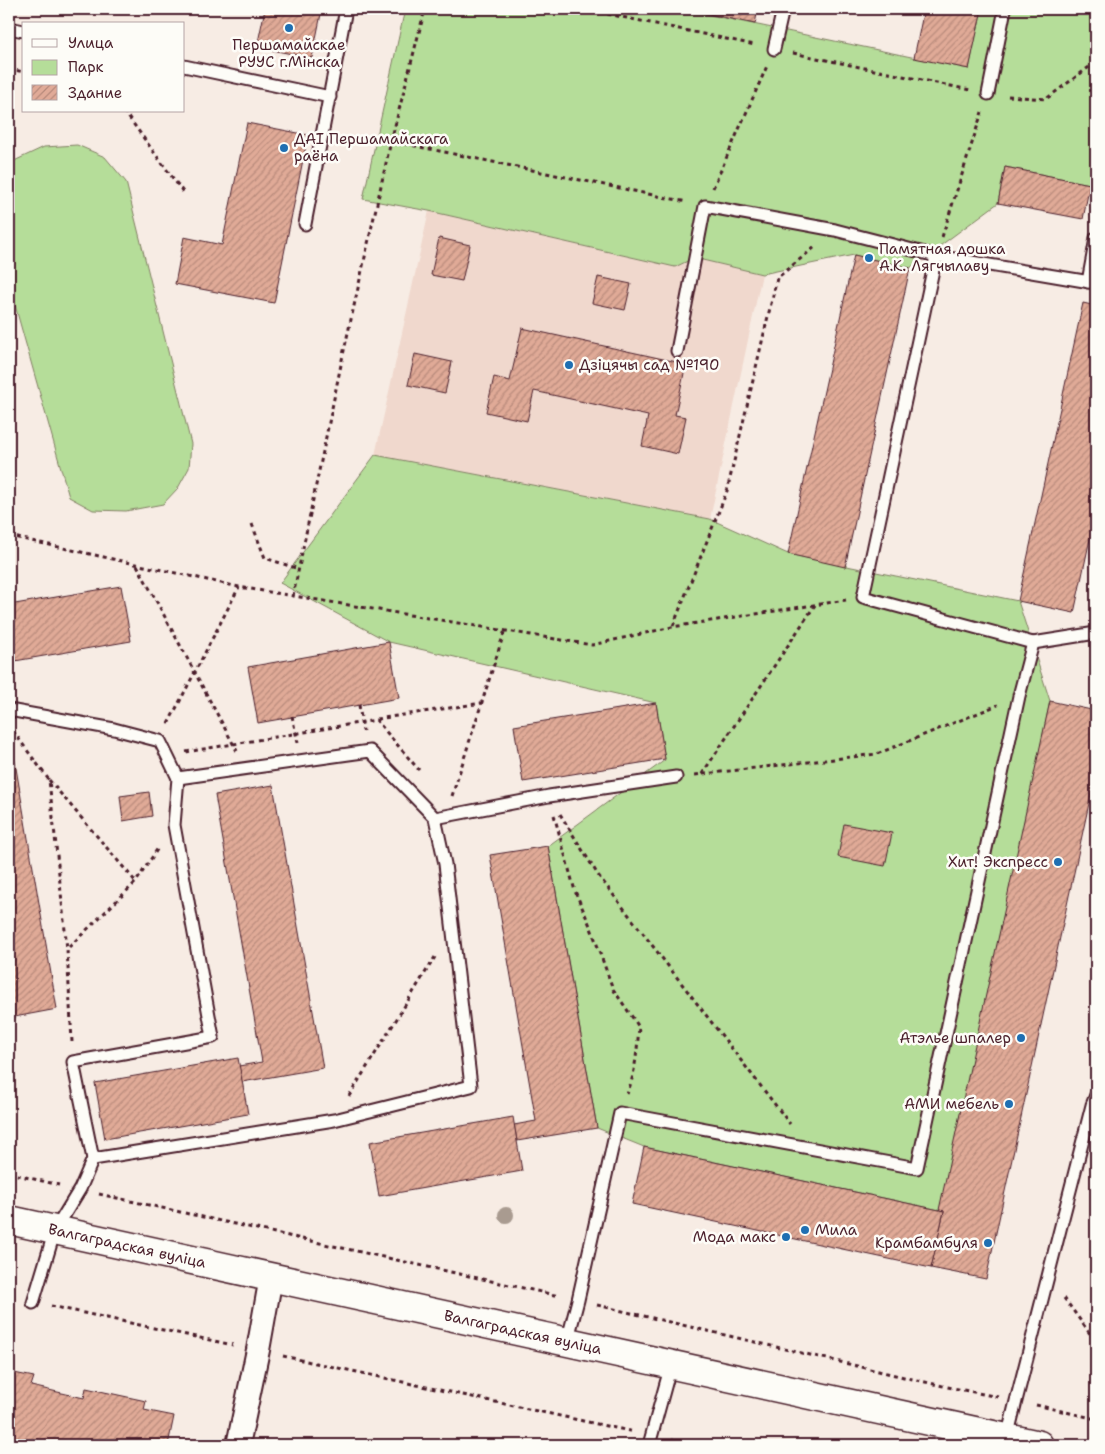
<svg xmlns="http://www.w3.org/2000/svg" width="1105" height="1454" font-family="'Shantell Sans',sans-serif">
<style>
.built{fill:#f0d8cd}
.green{fill:#b5dd99;stroke:#807e62}
.building{fill:url(#building-hatch);stroke:#4a1f2b}
.lines{fill:none;stroke-linecap:round;stroke-linejoin:round}
.lane-casing{stroke:#4a1f2b;stroke-width:15}
.street-casing{stroke:#4a1f2b;stroke-width:26}
.secondary-casing{stroke:#4a1f2b;stroke-width:31}
.path{stroke:#4a1f2b;stroke-width:3;stroke-dasharray:4 4;stroke-linecap:butt}
.lane{stroke:#fdfcf7;stroke-width:11}
.street{stroke:#fdfcf7;stroke-width:22}
.secondary{stroke:#fdfcf7;stroke-width:28}
.tree{fill:#a99b90}
.poi-dot{fill:#1f6fb2;stroke:#fdfcf7;stroke-width:2}
.labels{text-anchor:middle;stroke-width:5;stroke-linejoin:round;paint-order:stroke}
.poi-label{font-size:15px;fill:#4a1f2b;stroke:#fdfcf7;text-anchor:end}
.street-label{font-size:15px;fill:#4a1f2b;stroke:#fdfcf7}
</style>
<defs>
<pattern id="building-hatch" width="6" height="6" patternUnits="userSpaceOnUse" patternTransform="scale(1.25)"><rect width="6" height="6" fill="#e0aa97"/><path d="M-1 1l2-2M0 6l6-6M5 7l2-2" fill="none" stroke="#b88a7b"/></pattern>
</defs>
<rect width="100%" height="100%" fill="#f7ece4"/>
<filter id="ink" filterUnits="userSpaceOnUse"><feTurbulence type="fractalNoise" baseFrequency=".02" numOctaves="2"/><feDisplacementMap in="SourceGraphic" scale="10" xChannelSelector="R" yChannelSelector="G"/><feConvolveMatrix kernelMatrix="1 2 1 2 8 2 1 2 1" color-interpolation-filters="sRGB"/></filter>
<g filter="url(#ink)">
<polygon class="built" points="429,211 675,267 694,258 762,274 710,519 375,455"/>
<g class="green">
<polygon points="405,9 681,9 969,69 981,9 1096,9 1096,188 1090,184 1005,167 998,203 910,268 854,255 762,274 694,258 675,267 429,211 363,199"/>
<polygon points="77,145 105,157 126,182 191,444 189,468 178,488 163,504 126,511 93,510 69,497 9,284 9,168 12,162 44,147"/>
<polygon points="375,455 710,519 788,554 1018,601 1050,701 944,1211 644,1147 597,1128 548,846 665,760 656,703 389,642 280,583"/>
</g>
<g class="building">
<polygon points="265,9 322,9 312,58 257,47"/>
<polygon points="699,9 758,9 755,24 699,12"/>
<polygon points="924,9 982,9 969,69 914,58"/>
<polygon points="247,123 308,135 274,303 175,284 184,237 222,245"/>
<polygon points="1005,167 1090,184 1083,219 998,203"/>
<polygon points="439,238 470,245 462,281 431,275"/>
<polygon points="854,255 910,268 845,567 788,554"/>
<polygon points="598,277 631,284 625,310 592,303"/>
<polygon points="1083,303 1096,306 1096,511 1074,613 1018,601"/>
<polygon points="522,328 686,364 675,415 686,417 678,454 642,446 648,416 534,391 527,421 486,412 494,377 510,381"/>
<polygon points="415,354 452,362 445,393 408,385"/>
<polygon points="121,586 131,641 9,662 9,605"/>
<polygon points="389,642 399,698 258,723 248,667"/>
<polygon points="1050,701 1096,711 1096,771 986,1279 931,1268 944,1211 939,1210"/>
<polygon points="656,703 665,759 523,782 514,726"/>
<polygon points="9,727 57,1009 9,1018"/>
<polygon points="273,785 323,1068 242,1082 239,1066 262,1062 215,795"/>
<polygon points="149,792 152,816 123,821 120,796"/>
<polygon points="844,824 892,833 885,866 838,857"/>
<polygon points="548,846 597,1128 517,1141 514,1125 536,1121 490,855"/>
<polygon points="238,1058 248,1114 105,1139 95,1083"/>
<polygon points="513,1117 522,1171 379,1196 370,1142"/>
<polygon points="644,1147 944,1211 931,1268 632,1204"/>
<polygon points="9,1372 34,1377 31,1386 84,1398 86,1388 146,1401 144,1410 174,1416 168,1445 27,1445 9,1441"/>
</g>
<g class="lines">
<defs>
<g id="lane">
<polyline points="9,28 24,31"/>
<polyline points="774,49 783,9"/>
<polyline points="184,66 330,97"/>
<polyline points="988,94 1005,9"/>
<polyline points="305,224 346,9"/>
<polyline points="936,256 863,597 1033,643 1096,633"/>
<polyline points="1088,282 1096,238"/>
<polyline points="677,351 705,206 835,230 936,256 1096,283"/>
<polyline points="9,710 114,729 160,741 178,778 174,825 213,1037 73,1062 93,1159 80,1189 55,1230 33,1303"/>
<polyline points="435,818 549,796 676,777"/>
<polyline points="93,1159 334,1120 471,1086 445,864 435,818 370,751 178,778"/>
<polyline points="567,1342 578,1300 620,1113 917,1168 1019,696 1033,643"/>
<polyline points="1007,1438 1016,1401 1092,1105 1096,1095"/>
<polyline points="649,1445 671,1365"/>
</g>
<polyline id="street" points="238,1445 258,1350 271,1277"/>
<g id="secondary">
<path id="s1" d="M9 1220 1039 1445"/>
</g>
</defs>
<use href="#lane" class="lane-casing"/>
<use href="#street" class="street-casing"/>
<use href="#secondary" class="secondary-casing"/>
<g class="path">
<polyline points="584,9 755,45"/>
<polyline points="793,53 970,90"/>
<polyline points="9,69 24,72"/>
<polyline points="1008,96 1046,99 1096,62"/>
<polyline points="124,111 183,192"/>
<polyline points="391,141 425,9"/>
<polyline points="713,188 767,66"/>
<polyline points="942,237 982,112"/>
<polyline points="252,524 265,558 299,569"/>
<polyline points="9,536 239,587 592,645 672,627 846,600"/>
<polyline points="137,565 237,751"/>
<polyline points="293,596 343,355 391,141 687,202"/>
<polyline points="673,626 727,491 777,278 815,247"/>
<polyline points="359,705 363,731"/>
<polyline points="292,716 298,743"/>
<polyline points="377,719 482,703"/>
<polyline points="168,724 239,587"/>
<polyline points="13,731 49,780 67,949"/>
<polyline points="186,752 376,720 419,770"/>
<polyline points="702,774 815,605"/>
<polyline points="695,775 877,754 998,705"/>
<polyline points="49,780 136,882"/>
<polyline points="452,796 505,630"/>
<polyline points="560,814 598,875 790,1124"/>
<path d="M554 815 575 891 591 928 613 989 639 1027C637 1049 636 1072 627 1094"/>
<polyline points="72,1042 67,949 136,882 158,848"/>
<polyline points="349,1096 435,957"/>
<polyline points="9,1173 59,1185"/>
<polyline points="99,1194 559,1296"/>
<polyline points="1064,1298 1096,1342"/>
<polyline points="597,1305 938,1385 998,1397"/>
<polyline points="51,1306 233,1345"/>
<polyline points="283,1356 634,1432"/>
<polyline points="1036,1405 1096,1419"/>
<polyline points="672,1440 694,1445"/>
</g>
<use href="#lane" class="lane"/>
<use href="#street" class="street"/>
<use href="#secondary" class="secondary"/>
</g>
<circle class="tree" cx="506" cy="1215" r="8"/>
</g>
<g class="poi-dot">
<circle cx="289" cy="28" r="5"/>
<circle cx="284" cy="148" r="5"/>
<circle cx="869" cy="258" r="5"/>
<circle cx="569" cy="365" r="5"/>
<circle cx="1058" cy="862" r="5"/>
<circle cx="1021" cy="1038" r="5"/>
<circle cx="1009" cy="1104" r="5"/>
<circle cx="805" cy="1230" r="5"/>
<circle cx="786" cy="1237" r="5"/>
<circle cx="988" cy="1243" r="5"/>
</g>
<g class="labels">
<g class="poi-label">
<text x="289" y="50" text-anchor="middle">Першамайскае<tspan x="289" dy="17">РУУС г.Мінска</tspan></text>
<text x="294" y="144" text-anchor="start">ДАІ Першамайскага<tspan x="294" dy="17">раёна</tspan></text>
<text x="879" y="254" text-anchor="start">Памятная дошка<tspan x="879" dy="17">А.К. Лягчылаву</tspan></text>
<text x="579" y="370" text-anchor="start">Дзіцячы сад №190</text>
<text x="1048" y="867">Хит! Экспресс</text>
<text x="1011" y="1043">Атэлье шпалер</text>
<text x="999" y="1109">АМИ мебель</text>
<text x="815" y="1235" text-anchor="start">Мила</text>
<text x="776" y="1242">Мода макс</text>
<text x="978" y="1248">Крамбамбуля</text>
</g>
<g class="street-label">
<text dy="5" stroke="none"><textPath href="#s1" startOffset="121">Валгаградская вуліца</textPath></text>
<text dy="5" stroke="none"><textPath href="#s1" startOffset="526">Валгаградская вуліца</textPath></text>
</g>
</g>
<rect width="1105" height="1454" fill="none" stroke="#fdfcf7" stroke-width="30"/>
<rect x="15" y="15" width="1075" height="1424" fill="none" stroke="#4a1f2b" stroke-width="2" filter="url(#ink)"/>
<rect x="22" y="22" width="162" height="90" fill="#fdfcf7" stroke="#b5a4a5"/>
<rect x="32" y="39" width="25" height="8" fill="#fdfcf7" stroke="#b5a4a5"/>
<text x="68" y="48" font-size="15" fill="#4a1f2b">Улица</text>
<rect x="32" y="60" width="25" height="15" fill="#b5dd99" stroke="#b5a4a5"/>
<text x="68" y="72" font-size="15" fill="#4a1f2b">Парк</text>
<rect x="32" y="85" width="25" height="15" fill="url(#building-hatch)" stroke="#b5a4a5"/>
<text x="68" y="98" font-size="15" fill="#4a1f2b">Здание</text>
</svg>
